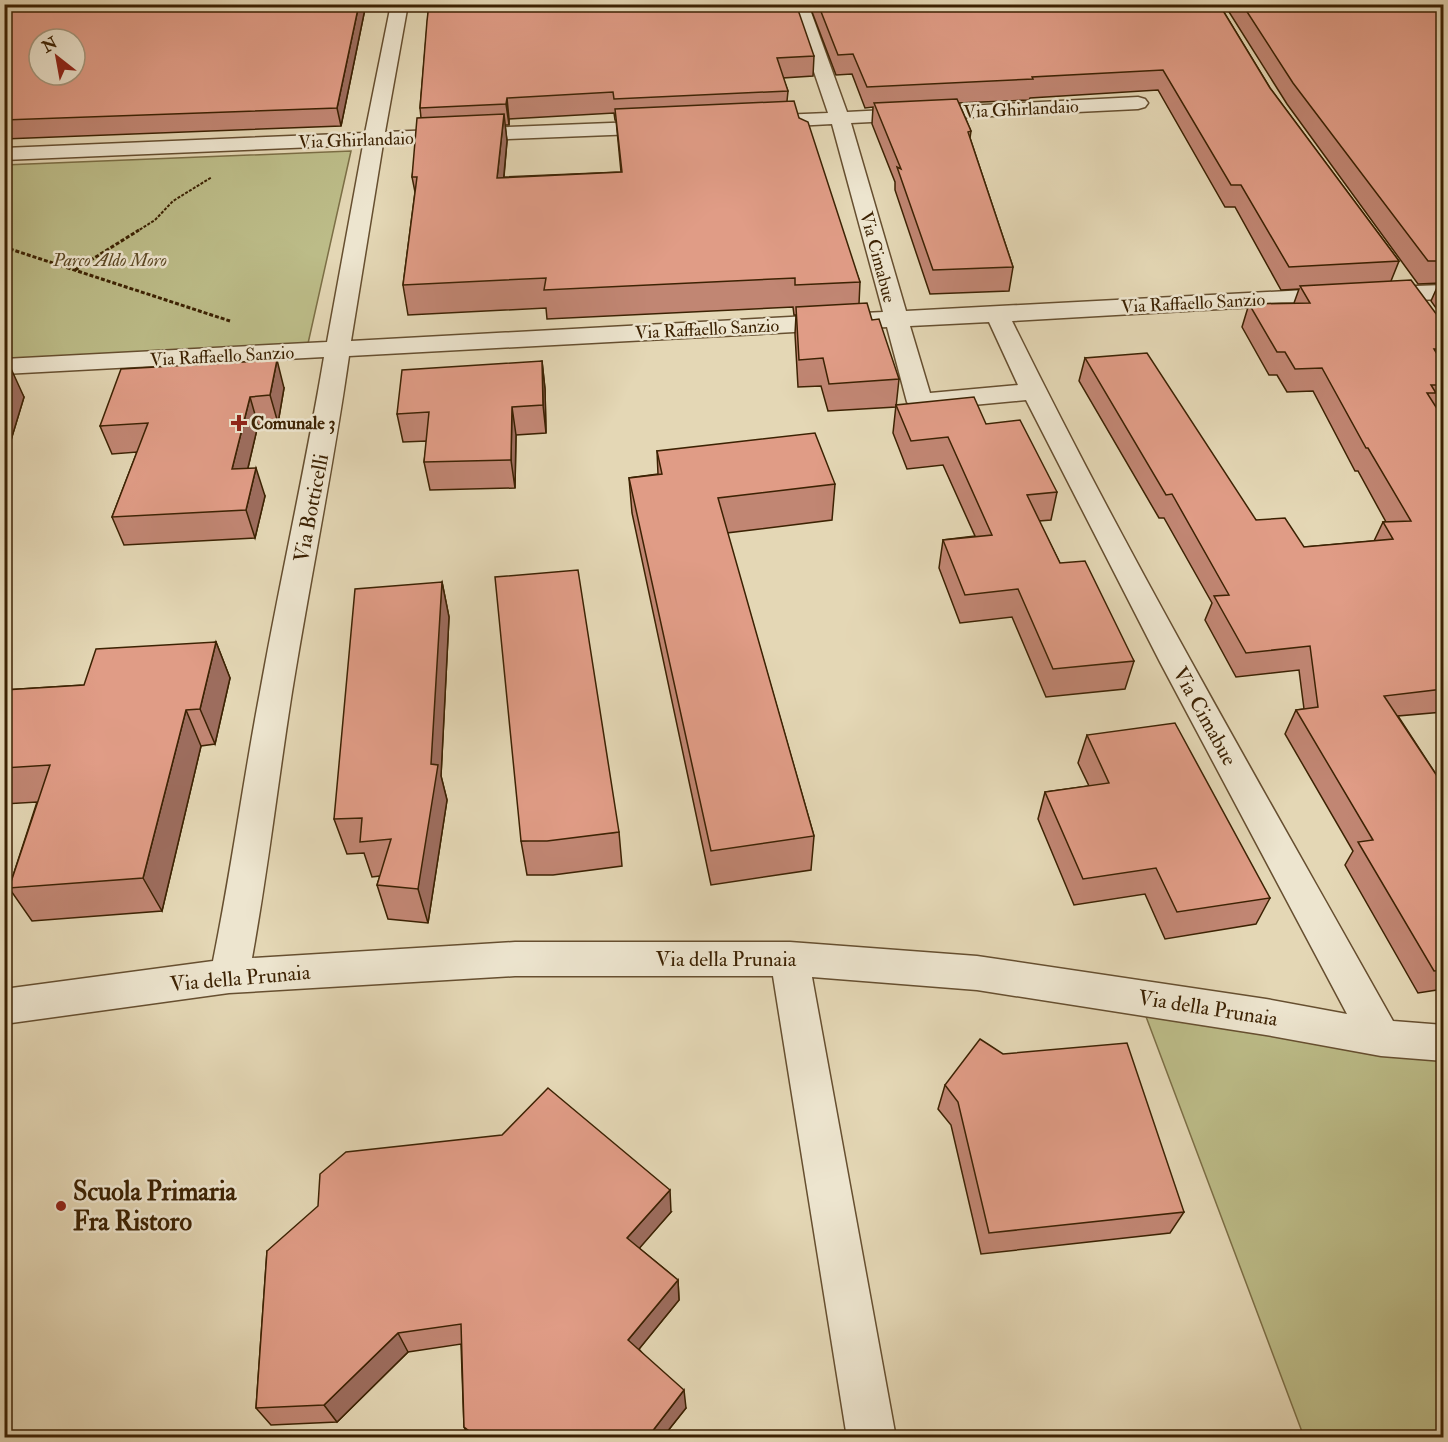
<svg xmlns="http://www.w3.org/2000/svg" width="1448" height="1442" font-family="'IM FELL Double Pica',serif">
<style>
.green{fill:#bcbc88;stroke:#7c6f46;stroke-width:1.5}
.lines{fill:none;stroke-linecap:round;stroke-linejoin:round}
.street-casing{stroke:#664f30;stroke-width:3}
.path-far1{stroke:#3c2203;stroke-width:2;stroke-dasharray:3 1.5;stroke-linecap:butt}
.path{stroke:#3c2203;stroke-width:3;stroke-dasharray:4 2;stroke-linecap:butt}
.street{fill:#ede5cf;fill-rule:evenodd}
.wall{fill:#c18673;stroke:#3c2203;stroke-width:1.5;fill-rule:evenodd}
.shaded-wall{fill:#9d6d5e;stroke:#3c2203;stroke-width:1.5}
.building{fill:#e09c86;stroke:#3c2203;stroke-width:1.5;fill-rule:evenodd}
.poi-dot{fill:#8f2418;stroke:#ede5cf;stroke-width:2}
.labels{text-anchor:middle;stroke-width:5;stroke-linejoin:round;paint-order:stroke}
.far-street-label{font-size:18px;fill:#3c2203;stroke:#ede5cf}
.far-park-label{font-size:18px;font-style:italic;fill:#5c4824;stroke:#ede5cf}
.far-poi-label{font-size:18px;font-weight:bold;fill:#3c2203;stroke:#ede5cf;text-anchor:start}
.street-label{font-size:21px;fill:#3c2203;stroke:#ede5cf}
.near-poi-label{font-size:26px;font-weight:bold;fill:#3c2203;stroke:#ede5cf;text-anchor:start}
</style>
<rect width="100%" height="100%" fill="#e4d7b5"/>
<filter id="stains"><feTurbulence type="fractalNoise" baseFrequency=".00333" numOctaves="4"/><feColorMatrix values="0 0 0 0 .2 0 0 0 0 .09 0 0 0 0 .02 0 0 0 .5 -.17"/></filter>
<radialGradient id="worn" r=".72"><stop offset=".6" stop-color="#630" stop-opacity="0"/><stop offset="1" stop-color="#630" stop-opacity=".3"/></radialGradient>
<g class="green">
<polygon points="351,151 307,348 5,363 4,165"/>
<polygon points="1139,998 1443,1043 1443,1437 1304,1437"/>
</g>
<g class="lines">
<defs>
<path id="street" d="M391 4H408L385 132 662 121 669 123 672 127 669 131 662 133 383 144 351 341 883 312 832 124 759 128 752 126 749 122 752 118 759 116 828 113 791 4H808L847 112 1138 97 1145 99 1148 103 1145 107 1138 109 851 123 906 311 1306 290 1444 285V299L1306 304 1012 321C1129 559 1263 789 1393 1021L1444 1025V1061L1381 1056 1266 1035 977 990 812 977 896 1438H847L773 976H515L229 993 4 1024V989L213 961C231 872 243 782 260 692 280 580 305 470 324 357L4 374V359L327 342 363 145 4 160V148L365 133ZM989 322 1018 385 930 393 910 326ZM887 327 907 402 911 407 920 410 1026 400 1160 662 1347 1014 1266 999 977 956 790 942H515L252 958C268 870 278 781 292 692 310 580 333 469 349 356Z"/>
</defs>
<use href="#street" class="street-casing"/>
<polyline class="path-far1" points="136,232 155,220 173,201 212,177"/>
<g class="path">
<polyline points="4,247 230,321"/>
<polyline points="75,270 139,230"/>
</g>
<use href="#street" class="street"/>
</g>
<g class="wall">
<polygon points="4,4 366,4 341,126 4,139"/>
<path d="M429 4 814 56 813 76 783 78 788 91 787 101 799 118 860 282 859 304 872 320 899 379 896 407 828 411 821 386 798 387 795 334 796 315H794L793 307 547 319 546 308 408 315 403 285 415 192 412 177 421 118 420 108ZM614 113 615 120H616L621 172 504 177 507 141 505 125H509V119Z"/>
<polygon points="809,4 1219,4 1270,88 1399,261 1391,281 1443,323 1443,408 1437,408 1443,418 1443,712 1398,716 1443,785 1443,989 1418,993 1345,865 1353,851 1285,734 1296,710 1304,709 1299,670 1236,677 1205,620 1212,603 1164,518 1159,518 1079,381 1085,358 1256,520 1304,547 1374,541 1383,522 1386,522 1358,471 1355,471 1313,391 1287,392 1277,375 1269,375 1242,327 1249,304 1294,303 1299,289 1281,290 1235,207 1225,207 1158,90 1030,98 1029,100 959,103 971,131 970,138 1013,267 1009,291 930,294 895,190 895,182 872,124 873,107 865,108 852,74 836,75"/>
<polygon points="1224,4 1432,4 1443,16 1443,318 1431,301 1439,283 1418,284 1287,104"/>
<polygon points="1433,4 1443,4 1443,15"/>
<polygon points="542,361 545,389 546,433 516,435 515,488 430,490 424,462 427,441 403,442 397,414"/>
<polygon points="4,363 24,397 8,450 4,451"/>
<polygon points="284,388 278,423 258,425 248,468 265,496 255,538 124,545 112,517 137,452 112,454 100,426"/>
<polygon points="896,405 986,424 1057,492 1051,520 1039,521 1060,563 1134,661 1125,689 1046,697 1012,617 960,623 939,568 943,540 975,536 943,465 907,469 893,433"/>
<polygon points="657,451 835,484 832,520 727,533 814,836 811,870 711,885 632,513 629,478 658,474"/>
<polygon points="442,582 449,617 441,776 447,800 428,923 388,919 377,885 380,876 372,877 364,853 347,854 334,819"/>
<polygon points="216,642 230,678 215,744 201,746 162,911 32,921 9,888 37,802 4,804 4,690 84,685"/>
<polygon points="1087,735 1270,898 1256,924 1165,939 1145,894 1074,905 1038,819 1045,792 1089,786 1078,763"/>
<polygon points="619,832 622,866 553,875 527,875 521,841"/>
<polygon points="945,1085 1184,1212 1170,1233 981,1254 951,1125 938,1109"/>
<polygon points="671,1212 639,1248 678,1280 679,1300 639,1349 686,1408 663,1437 469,1437 464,1427 461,1344 408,1352 337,1422 271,1425 256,1408 267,1251"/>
</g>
<g class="shaded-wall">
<polygon points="359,4 366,4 341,126 337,108"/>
<polygon points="507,98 509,119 509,125 506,104"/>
<polygon points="504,114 507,141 501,206 497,178"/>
<polygon points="277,360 284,388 278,423 270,395"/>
<polygon points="542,361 545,389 546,433 543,405"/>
<polygon points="8,362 24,397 8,450 4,442 4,373"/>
<polygon points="250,397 258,425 241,497 232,469"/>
<polygon points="512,407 516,435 515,488 511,460"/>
<polygon points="256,468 265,496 255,538 246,510"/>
<polygon points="442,582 449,617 441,776 447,800 428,923 418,889"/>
<polygon points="216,642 230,678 215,744 200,709"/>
<polygon points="186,710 201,746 162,911 143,878"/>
<polygon points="670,1190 671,1212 630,1259 627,1238"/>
<polygon points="678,1280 679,1300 631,1359 628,1340"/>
<polygon points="398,1333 408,1352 337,1422 324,1405"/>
<polygon points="684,1390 686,1408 663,1437 648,1437"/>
</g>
<g class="building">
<path d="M4 4H359L337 108 4 120ZM39 39H75V75H39Z"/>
<polygon points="429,4 796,4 814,56 777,58 788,91 614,99 613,92 507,98 506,104 420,108 427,21"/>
<polygon points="818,4 1219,4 1270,88 1399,261 1289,267 1241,185 1231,185 1163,70 1032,77 1033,79 867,87 853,54 838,55"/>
<polygon points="1242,4 1432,4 1443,16 1443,261 1428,261 1293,83"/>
<polygon points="957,99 971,131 968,132 1013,267 933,270 897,167 901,169 874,103"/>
<polygon points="794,101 799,118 808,122 860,282 795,285 795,278 544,290 546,278 403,285 417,177 412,177 417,118 504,114 497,178 622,172 615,109"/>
<polygon points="1411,280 1443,323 1443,349 1434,349 1443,364 1443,385 1431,385 1436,393 1427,393 1443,418 1443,689 1384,696 1443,785 1443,970 1434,971 1358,842 1373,840 1296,710 1318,707 1310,646 1246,653 1214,596 1229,595 1172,494 1166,495 1085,358 1147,353 1256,520 1285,518 1304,547 1393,539 1383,522 1411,521 1368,448 1366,448 1322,368 1295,369 1285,352 1277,352 1249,304 1310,303 1300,286"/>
<polygon points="867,303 872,320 879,319 899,379 829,384 823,358 799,360 796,307"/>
<polygon points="277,360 270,395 250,397 232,469 256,468 246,510 112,517 148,423 100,426 121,369"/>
<polygon points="542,361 543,405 512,407 511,460 424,462 429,412 397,414 402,370"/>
<polygon points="8,362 4,373 4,363"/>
<polygon points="974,397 986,424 1020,420 1057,492 1027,495 1060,563 1085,561 1134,661 1053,669 1018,589 965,595 943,540 992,535 948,437 911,441 896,405"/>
<polygon points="815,433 835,484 718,498 814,836 711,851 629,478 662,474 657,451"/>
<polygon points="578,570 619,832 547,841 521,841 495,577"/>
<polygon points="442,582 431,764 438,765 418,889 377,885 391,839 360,842 362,818 334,819 355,589"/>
<polygon points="216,642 200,709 186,710 143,878 9,888 50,765 4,768 4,690 84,685 96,649"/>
<polygon points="1175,723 1270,898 1177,912 1156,868 1083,879 1045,792 1109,783 1087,735"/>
<polygon points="980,1039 1003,1054 1127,1043 1184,1212 989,1233 958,1102 945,1085"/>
<polygon points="548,1088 670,1190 627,1238 678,1280 628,1340 684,1390 648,1437 477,1437 464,1427 461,1324 398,1333 324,1405 256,1408 267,1251 318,1206 320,1174 346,1152 502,1135"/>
</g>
<g class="poi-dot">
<path d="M236 414h6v6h6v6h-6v6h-6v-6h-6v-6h6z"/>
<circle cx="61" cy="1206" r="6"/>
</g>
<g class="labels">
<g class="far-street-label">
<text transform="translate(1021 109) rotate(-3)" y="6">Via Ghirlandaio</text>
<text transform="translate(356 140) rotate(-2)" y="6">Via Ghirlandaio</text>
<text transform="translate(878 257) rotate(75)" y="6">Via Cimabue</text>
<text transform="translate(1193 303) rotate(-3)" y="6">Via Raffaello Sanzio</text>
<text transform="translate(707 329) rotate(-3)" y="6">Via Raffaello Sanzio</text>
<text transform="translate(222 356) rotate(-3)" y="6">Via Raffaello Sanzio</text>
</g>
<g class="far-park-label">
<text x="110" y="266">Parco Aldo Moro</text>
</g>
<g class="far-poi-label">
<text x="251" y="429">Comunale 3</text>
</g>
<g class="street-label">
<text transform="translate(311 508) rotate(-79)" y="7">Via Botticelli</text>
<text transform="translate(1205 716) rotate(61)" y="7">Via Cimabue</text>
<text x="726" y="966">Via della Prunaia</text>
<text transform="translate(240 978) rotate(-5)" y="7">Via della Prunaia</text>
<text transform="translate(1208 1008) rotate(9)" y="7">Via della Prunaia</text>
</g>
<g class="near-poi-label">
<text x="73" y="1200">Scuola Primaria<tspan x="73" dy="30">Fra Ristoro</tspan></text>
</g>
</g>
<rect width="1448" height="1442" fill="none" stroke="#e4d7b5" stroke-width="24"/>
<rect x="6" y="6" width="1436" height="1430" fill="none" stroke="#3c2203" stroke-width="3"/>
<rect x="12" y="12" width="1424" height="1418" fill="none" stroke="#3c2203" stroke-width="1.5"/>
<g transform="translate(57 57) rotate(329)"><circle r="28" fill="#ede5cf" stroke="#a6977d" stroke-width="1.5"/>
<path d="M0-4.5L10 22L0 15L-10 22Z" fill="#8f2418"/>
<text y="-9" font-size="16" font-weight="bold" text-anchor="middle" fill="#3c2203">N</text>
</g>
<rect width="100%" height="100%" filter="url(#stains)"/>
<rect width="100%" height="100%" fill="url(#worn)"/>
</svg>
